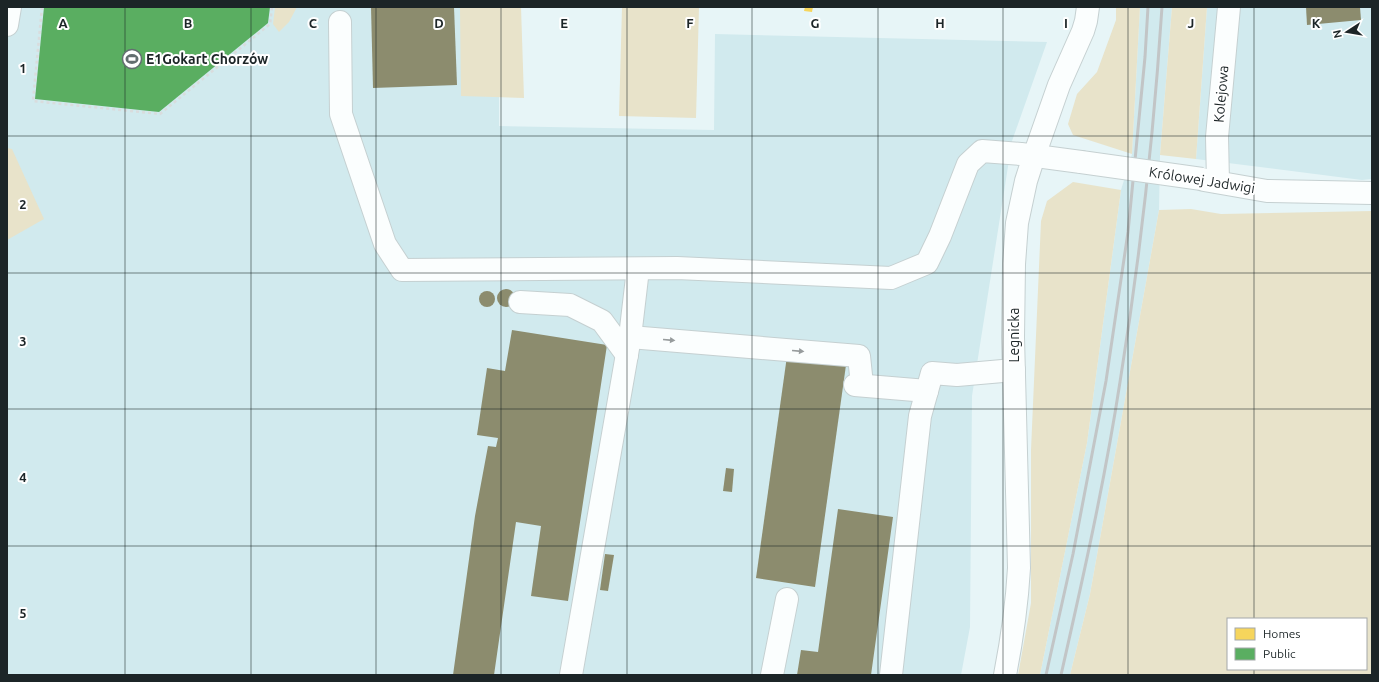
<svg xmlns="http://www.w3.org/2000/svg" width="1379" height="682" font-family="Ubuntu,sans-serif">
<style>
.built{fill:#d1eaee}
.green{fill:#e8e3ca;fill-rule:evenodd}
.homes{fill:#f6d55c}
.public{fill:#5aae61}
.industry{fill:#8c8c6e}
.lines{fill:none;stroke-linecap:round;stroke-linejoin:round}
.minor-casing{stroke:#c5d0d1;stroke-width:24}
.path{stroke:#d9dcdd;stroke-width:2.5;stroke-dasharray:3 3;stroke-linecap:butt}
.minor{stroke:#fbfefe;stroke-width:22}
.rail{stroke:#c2c5c6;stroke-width:3}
.minor-bridge-casing{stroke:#c5d0d1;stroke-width:24;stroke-linecap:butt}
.minor-bridge{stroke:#fbfefe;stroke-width:22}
.oneway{fill:#979c9d}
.grid{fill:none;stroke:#1c2527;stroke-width:1;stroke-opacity:0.55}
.labels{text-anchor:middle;stroke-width:4;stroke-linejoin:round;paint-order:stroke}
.poi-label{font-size:14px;font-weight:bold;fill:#1c2527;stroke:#fff;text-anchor:start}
.street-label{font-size:14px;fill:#1c2527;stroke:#fff}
.grid-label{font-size:13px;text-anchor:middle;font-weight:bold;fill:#1c2527;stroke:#fff;stroke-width:4;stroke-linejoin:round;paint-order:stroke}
</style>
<rect width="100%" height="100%" fill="#e7f5f7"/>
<g class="built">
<polygon points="7,7 499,7 499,126 714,130 715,34 1047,42 1012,141 972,396 970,627 961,675 7,675"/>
<polygon points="1140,7 1172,7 1160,155 1159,210 1090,594 1070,675 1040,675 1087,443 1121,190 1132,154"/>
<polygon points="1207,7 1372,7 1372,179 1362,180 1196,159"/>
</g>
<g class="green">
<polygon points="275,7 297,7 289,22 279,32 273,24"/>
<polygon points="460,7 521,7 524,98 461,96"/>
<polygon points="622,7 699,7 696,118 619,116"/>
<polygon points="1116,7 1140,7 1132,154 1073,135 1068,124 1077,94 1097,72 1116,20"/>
<polygon points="1172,7 1207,7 1196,159 1160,155"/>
<polygon points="7,148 12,149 44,219 7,240"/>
<polygon points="1073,182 1121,190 1087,443 1040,675 1018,675 1031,603 1031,450 1041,221 1047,201"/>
<path d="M1191 209 1221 214 1372 211V675H1070L1090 594 1159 210ZM1228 619H1366V669H1228Z"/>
</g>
<polygon class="homes" points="805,7 813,7 812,12 804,11"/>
<polygon class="public" points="44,7 270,7 268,23 159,112 35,99"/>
<g class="industry">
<polygon points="371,7 454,7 457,85 373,88"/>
<polygon points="1306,7 1360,7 1361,20 1307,25"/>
<circle cx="506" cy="298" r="9"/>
<circle cx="487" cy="299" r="8"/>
<polygon points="512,330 607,345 568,601 531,596 541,526 516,522 494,675 453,675 475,516 488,446 496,447 498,438 477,435 487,368 505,371"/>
<polygon points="787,356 846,365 815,587 756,578"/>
<polygon points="726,468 734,469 732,492 723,491"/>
<polygon points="838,509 893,517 871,675 797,675 801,650 818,652"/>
<polygon points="605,554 614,555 608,591 600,590"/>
</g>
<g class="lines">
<defs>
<g id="minor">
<polyline points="340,22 341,114 385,244 402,270 677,268 891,278 927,263 940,236 968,164 982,151 1021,154 1081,162"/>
<polyline points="7,25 10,7"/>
<polyline points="1204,180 1267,191 1372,193"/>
<polyline points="1218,182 1217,137 1229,7"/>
<polyline points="520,302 570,305 602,321 627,355"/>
<polyline points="630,337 859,356 862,385"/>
<polyline points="855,385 927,391"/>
<polyline points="571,675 630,337 638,269"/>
<polyline points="772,675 787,599"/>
<polyline points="891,675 920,416 932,373 957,375 1014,370"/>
<path d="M1005 675C1012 639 1017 604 1019 568L1013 337 1014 264 1017 223 1026 181 1034 156 1059 85 1083 31 1086 21 1088 7"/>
</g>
</defs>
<use href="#minor" class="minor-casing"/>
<polyline class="path" points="42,7 33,101 160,114 270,24 272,7"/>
<use href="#minor" class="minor"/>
<g class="rail">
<polyline points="1046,675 1073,554 1106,381 1128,232 1145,57 1148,7"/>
<path d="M1061 675C1083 578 1105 480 1120 382 1140 258 1154 132 1162 7"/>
</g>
<defs>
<polyline id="minor-bridge" points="1081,162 1202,179"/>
</defs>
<use href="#minor-bridge" class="minor-bridge-casing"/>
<use href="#minor-bridge" class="minor-bridge"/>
</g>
<defs><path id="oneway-solid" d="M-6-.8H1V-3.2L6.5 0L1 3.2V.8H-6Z"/></defs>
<g class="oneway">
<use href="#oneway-solid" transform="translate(669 340) rotate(5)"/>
<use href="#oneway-solid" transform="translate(798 351) rotate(5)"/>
</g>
<path class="grid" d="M125 7V675M251 7V675M376 7V675M501 7V675M627 7V675M752 7V675M878 7V675M1003 7V675M1128 7V675M1254 7V619M7 136H1372M7 273H1372M7 409H1372M7 546H1372M1254 669V675"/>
<defs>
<symbol id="stadium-ring" viewBox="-11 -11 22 22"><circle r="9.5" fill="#fff" stroke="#636e70" stroke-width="1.5"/><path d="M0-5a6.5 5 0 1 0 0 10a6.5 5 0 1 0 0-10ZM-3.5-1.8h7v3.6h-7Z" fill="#636e70"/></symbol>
</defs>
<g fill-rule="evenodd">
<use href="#stadium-ring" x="121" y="48" width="22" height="22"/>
</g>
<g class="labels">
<g class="poi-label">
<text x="146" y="64">E1Gokart Chorzów</text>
</g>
<g class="street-label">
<text transform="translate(1221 94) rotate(-85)" y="5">Kolejowa</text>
<text transform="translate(1202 180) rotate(9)" y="5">Królowej Jadwigi</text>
<text transform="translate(1014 335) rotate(-90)" y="5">Legnicka</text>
</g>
</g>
<g class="grid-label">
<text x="63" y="28">A</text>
<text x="188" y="28">B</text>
<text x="313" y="28">C</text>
<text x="439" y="28">D</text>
<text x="564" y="28">E</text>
<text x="690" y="28">F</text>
<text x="815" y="28">G</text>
<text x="940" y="28">H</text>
<text x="1066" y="28">I</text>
<text x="1191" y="28">J</text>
<text x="1316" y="28">K</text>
<text x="23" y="73">1</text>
<text x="23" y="209">2</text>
<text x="23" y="346">3</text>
<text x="23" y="482">4</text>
<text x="23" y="618">5</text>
</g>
<rect width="1379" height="682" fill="none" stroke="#1c2527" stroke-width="16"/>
<rect x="1227" y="618" width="140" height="52" fill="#ffffff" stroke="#a4a8a9"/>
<rect x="1235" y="628" width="20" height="12" fill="#f6d55c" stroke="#a4a8a9"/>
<text x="1263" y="638" font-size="12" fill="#1c2527">Homes</text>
<rect x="1235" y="648" width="20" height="12" fill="#5aae61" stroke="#a4a8a9"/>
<text x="1263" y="658" font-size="12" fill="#1c2527">Public</text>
<g transform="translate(1347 32) rotate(258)" stroke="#ffffff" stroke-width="3" paint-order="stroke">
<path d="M0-3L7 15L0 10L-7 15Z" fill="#1c2527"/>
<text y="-6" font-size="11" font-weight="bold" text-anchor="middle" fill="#1c2527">N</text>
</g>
</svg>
